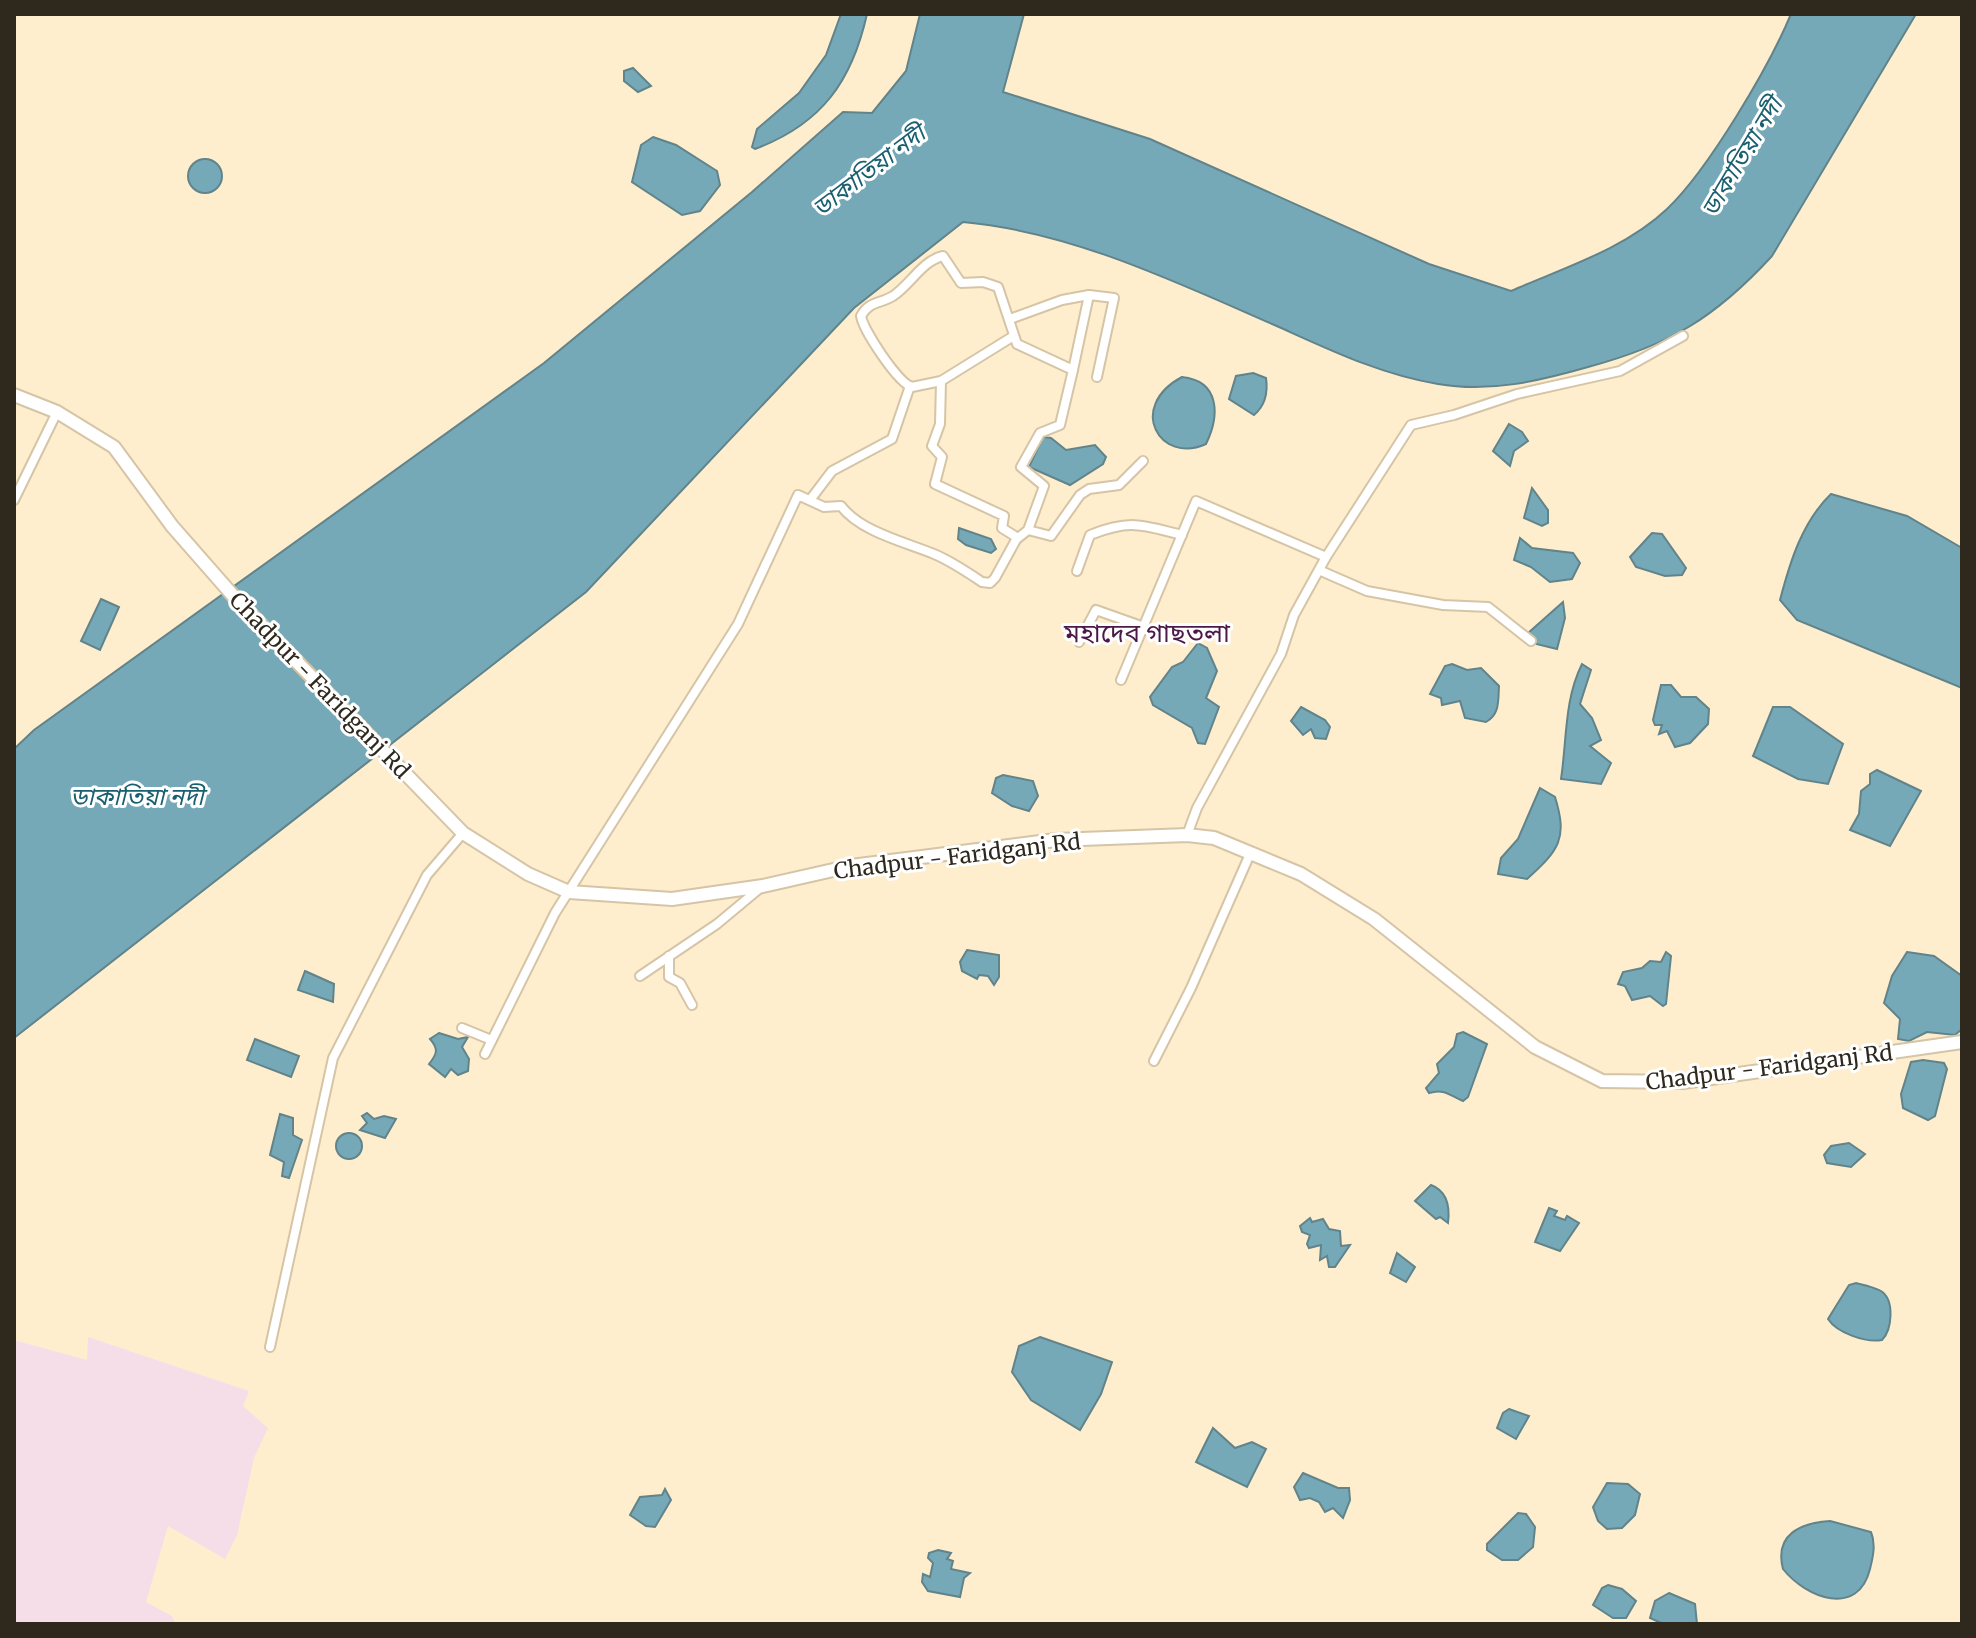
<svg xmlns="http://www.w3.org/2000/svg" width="1976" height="1638" font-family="Merriweather,'Noto Sans Bengali',serif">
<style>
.industrial{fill:#f6dee8}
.water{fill:#76a9b8;stroke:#61838a;stroke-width:2}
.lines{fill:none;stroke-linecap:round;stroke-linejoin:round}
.street-casing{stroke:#d5c5a6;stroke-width:12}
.primary-casing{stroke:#d5c5a6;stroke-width:16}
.street{stroke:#fff;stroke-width:8}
.primary{stroke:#fff;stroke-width:12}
.labels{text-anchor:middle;stroke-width:6;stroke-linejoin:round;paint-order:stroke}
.street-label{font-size:22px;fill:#2f291d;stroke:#fff}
.water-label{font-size:24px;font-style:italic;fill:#1a5f6f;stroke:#fff}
.quarter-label{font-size:26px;fill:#4c1847;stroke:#fff}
</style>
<rect width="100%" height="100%" fill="#feeece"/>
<polygon class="industrial" points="88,1337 249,1391 243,1406 268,1428 254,1458 237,1535 225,1559 168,1526 146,1602 172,1616 176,1624 14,1624 14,1340 87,1360"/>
<g class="water">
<path d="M841 14H867C852 81 822 124 755 149L752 147 757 129 799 93 826 55Z"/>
<path d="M920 14H1024L1003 92 1150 139 1429 264 1511 291C1563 268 1625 249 1667 209 1708 170 1769 67 1791 14H1916L1772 256C1715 318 1670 345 1588 367 1539 381 1490 393 1438 384 1382 375 1330 350 1279 327 1178 283 1073 232 963 222L854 308 586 592 14 1038V749L34 730 544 363 752 192 843 112 872 113 906 71Z"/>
<polygon points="633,68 651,86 638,92 624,81 624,71"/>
<polygon points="653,137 676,145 717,171 720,185 700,211 682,215 632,182 641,145"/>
<circle cx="205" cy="176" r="17"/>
<path d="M1253 373 1266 378C1268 392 1266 405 1254 415L1229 399 1236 376Z"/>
<path d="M1182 377C1220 381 1220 415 1206 444 1160 465 1126 407 1182 377Z"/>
<polygon points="1509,424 1522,432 1528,441 1514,451 1510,466 1493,451"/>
<polygon points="1043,437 1051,438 1066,450 1095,445 1106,457 1103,464 1070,485 1029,467"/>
<polygon points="1532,488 1548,510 1548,523 1542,526 1524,518"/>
<path d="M1831 494 1907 516 1962 548V688L1797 620 1780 600C1790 562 1802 522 1831 494Z"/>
<polygon points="959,528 991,539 996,549 991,553 966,545 958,539"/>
<polygon points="1652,533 1662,534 1686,568 1682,575 1665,576 1636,567 1630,557"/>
<polygon points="1520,538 1532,548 1573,553 1580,563 1572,579 1550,582 1531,567 1514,560"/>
<polygon points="101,599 119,607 100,650 81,641"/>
<polygon points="1563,602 1565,618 1557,649 1532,643 1527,634"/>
<polygon points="1198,643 1207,648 1217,671 1206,698 1219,707 1205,744 1198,743 1192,728 1153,705 1150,697 1172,667 1183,662"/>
<path d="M1452 664 1467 670 1481 668 1499 686C1498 701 1500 714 1486 722L1465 718 1460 701 1442 705 1441 698 1430 694 1445 666Z"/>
<path d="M1582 664 1591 670 1580 704 1592 718 1601 740 1590 746 1611 763 1601 784 1561 779C1567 740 1564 700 1582 664Z"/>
<polygon points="1661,685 1671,685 1681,697 1696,697 1709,709 1708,724 1690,743 1675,747 1667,731 1659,734 1662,725 1655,725 1653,720"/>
<polygon points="1301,707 1325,720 1330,727 1326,739 1315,738 1311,729 1303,735 1291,721"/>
<polygon points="1773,707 1790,707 1843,744 1828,784 1798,779 1753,756"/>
<polygon points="1877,770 1921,791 1890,846 1850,830 1859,814 1861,791 1870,784 1870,774"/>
<polygon points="1003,775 1033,781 1038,796 1029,811 1012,806 992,793 996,778"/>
<path d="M1540 788 1555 797C1568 839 1559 850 1527 879L1498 874 1501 858 1518 839Z"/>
<polygon points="967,950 999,955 999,977 994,985 988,976 979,975 977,979 962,971 960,962"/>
<polygon points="1666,952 1671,956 1666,1004 1663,1006 1650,996 1632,1000 1625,986 1618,984 1623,972 1642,968 1650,961 1661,962"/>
<polygon points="1907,952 1934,956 1962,976 1962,1029 1955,1035 1927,1032 1909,1041 1898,1039 1900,1019 1884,1003 1892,976"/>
<polygon points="305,971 334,984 333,1002 298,990"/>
<path d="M1463 1032 1487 1044 1468 1097 1463 1101C1450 1096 1445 1088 1429 1093L1426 1088 1439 1073 1437 1064 1454 1047 1457 1034Z"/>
<path d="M439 1033 458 1039 468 1037 462 1047 469 1059 468 1071 458 1075 451 1069 445 1077 429 1064C437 1054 439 1049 430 1039Z"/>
<polygon points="255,1039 299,1056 291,1077 247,1060"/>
<polygon points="1923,1060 1944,1063 1947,1069 1935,1116 1928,1120 1903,1108 1901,1094 1911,1062"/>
<polygon points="367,1113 374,1119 384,1116 396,1119 385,1138 360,1130 367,1123 362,1116"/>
<polygon points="280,1114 293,1118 293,1135 302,1140 289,1178 282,1176 284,1162 270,1155"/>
<circle cx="349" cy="1146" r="13"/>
<polygon points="1849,1143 1865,1154 1851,1167 1827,1163 1824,1155 1831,1146"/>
<path d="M1431 1185C1447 1191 1450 1207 1448 1223L1440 1217 1436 1219 1415 1201Z"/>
<polygon points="1549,1208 1557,1211 1554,1216 1565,1220 1567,1216 1579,1223 1560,1251 1535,1242"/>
<polygon points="1310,1218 1312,1222 1323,1219 1329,1229 1340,1231 1341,1246 1350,1245 1335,1267 1329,1267 1327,1256 1320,1260 1321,1245 1309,1248 1307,1244 1310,1235 1302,1232 1300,1226"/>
<polygon points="1397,1253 1415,1267 1406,1282 1390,1273"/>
<path d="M1856 1283C1864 1285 1874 1287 1881 1291 1895 1300 1892 1330 1882 1340 1866 1343 1837 1333 1828 1319L1849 1285Z"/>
<polygon points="1040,1337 1112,1362 1101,1394 1080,1430 1031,1400 1012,1372 1019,1346"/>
<polygon points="1509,1409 1529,1416 1516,1439 1497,1428 1503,1413"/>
<polygon points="1213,1428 1235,1448 1252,1442 1266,1449 1247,1487 1196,1462"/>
<polygon points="1303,1473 1338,1488 1349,1488 1350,1500 1343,1518 1333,1508 1325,1512 1319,1502 1310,1498 1300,1500 1294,1487"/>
<polygon points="1607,1483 1628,1484 1640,1494 1635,1515 1622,1528 1607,1529 1598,1521 1593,1507"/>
<polygon points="665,1489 671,1500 655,1527 646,1526 630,1515 640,1497 662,1495"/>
<polygon points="1518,1513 1526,1514 1535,1527 1533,1547 1518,1560 1502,1560 1487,1550 1487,1544"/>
<path d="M1830 1521 1871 1532C1876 1544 1873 1557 1870 1569 1858 1618 1806 1598 1783 1569 1774 1534 1801 1523 1830 1521Z"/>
<polygon points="938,1550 951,1553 947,1559 953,1561 951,1569 970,1573 964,1578 960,1597 928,1591 922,1582 923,1574 930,1577 933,1563 928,1558 929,1553"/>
<polygon points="1608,1585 1622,1589 1636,1601 1626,1618 1613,1618 1593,1605 1602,1588"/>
<polygon points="1669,1593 1695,1604 1697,1624 1663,1624 1650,1618 1655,1601"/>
</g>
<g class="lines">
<defs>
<g id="street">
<polyline points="1089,295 1114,298 1097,377"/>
<path d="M1010 319 1062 300 1089 295 1073 370 1017 344 998 287 983 282 961 283 943 256C923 260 910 285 893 296 880 304 869 301 861 316 863 330 898 383 912 387L941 381 1012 337"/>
<polyline points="941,381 940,424 932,446 942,457 935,484 1004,516 1002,528 1018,538 1028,530 1044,486 1021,467 1040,433 1060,425 1073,370"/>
<polyline points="14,500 57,412"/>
<polyline points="810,500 832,471 892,439 910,386"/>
<polyline points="1028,530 1051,536 1080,495 1089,489 1119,485 1143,461"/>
<path d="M1077 571 1090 535C1131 519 1141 525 1182 535"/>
<polyline points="1321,571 1367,591 1443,605 1488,607 1531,641"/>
<polyline points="1079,642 1096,610 1141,626"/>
<polyline points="1121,680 1196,501 1326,557"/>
<polyline points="1187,835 1197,808 1281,654 1294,615 1326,557 1411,425 1454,415 1517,394 1620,371 1683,336"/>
<polyline points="669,956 669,977 680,983 692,1005"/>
<polyline points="640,976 717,924 759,889"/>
<polyline points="462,1028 489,1039"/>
<path d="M485 1054 555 913 738 624 798 495 824 507 841 506C861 532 905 542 934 554 951 561 967 572 982 582L990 583 995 578 1017 538"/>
<polyline points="1154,1061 1191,988 1250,854"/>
<polyline points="270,1347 333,1058 427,875 463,833"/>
</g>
<polyline id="primary" points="14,395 57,412 114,447 172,526 236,599 463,833 528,874 569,892 672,899 763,886 851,866 1056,840 1187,835 1214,838 1301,874 1374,919 1535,1047 1602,1081 1683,1082 1962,1042"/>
</defs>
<use href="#street" class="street-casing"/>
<use href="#primary" class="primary-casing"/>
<use href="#street" class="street"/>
<use href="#primary" class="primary"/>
</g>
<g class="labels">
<g class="street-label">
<text transform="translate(320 685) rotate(46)" y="8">Chadpur - Faridganj Rd</text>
<text transform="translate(957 856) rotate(-7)" y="8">Chadpur - Faridganj Rd</text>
<text transform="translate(1769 1067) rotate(-7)" y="8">Chadpur - Faridganj Rd</text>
</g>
<g class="water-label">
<text transform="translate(1742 157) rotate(-59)" y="8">ডাকাতিয়া নদী</text>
<text transform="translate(869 171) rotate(-37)" y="8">ডাকাতিয়া নদী</text>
<text x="137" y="805">ডাকাতিয়া নদী</text>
</g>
<g class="quarter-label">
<text x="1147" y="642">মহাদেব গাছতলা</text>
</g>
</g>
<rect width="1976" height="1638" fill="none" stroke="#2f291d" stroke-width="32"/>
</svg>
